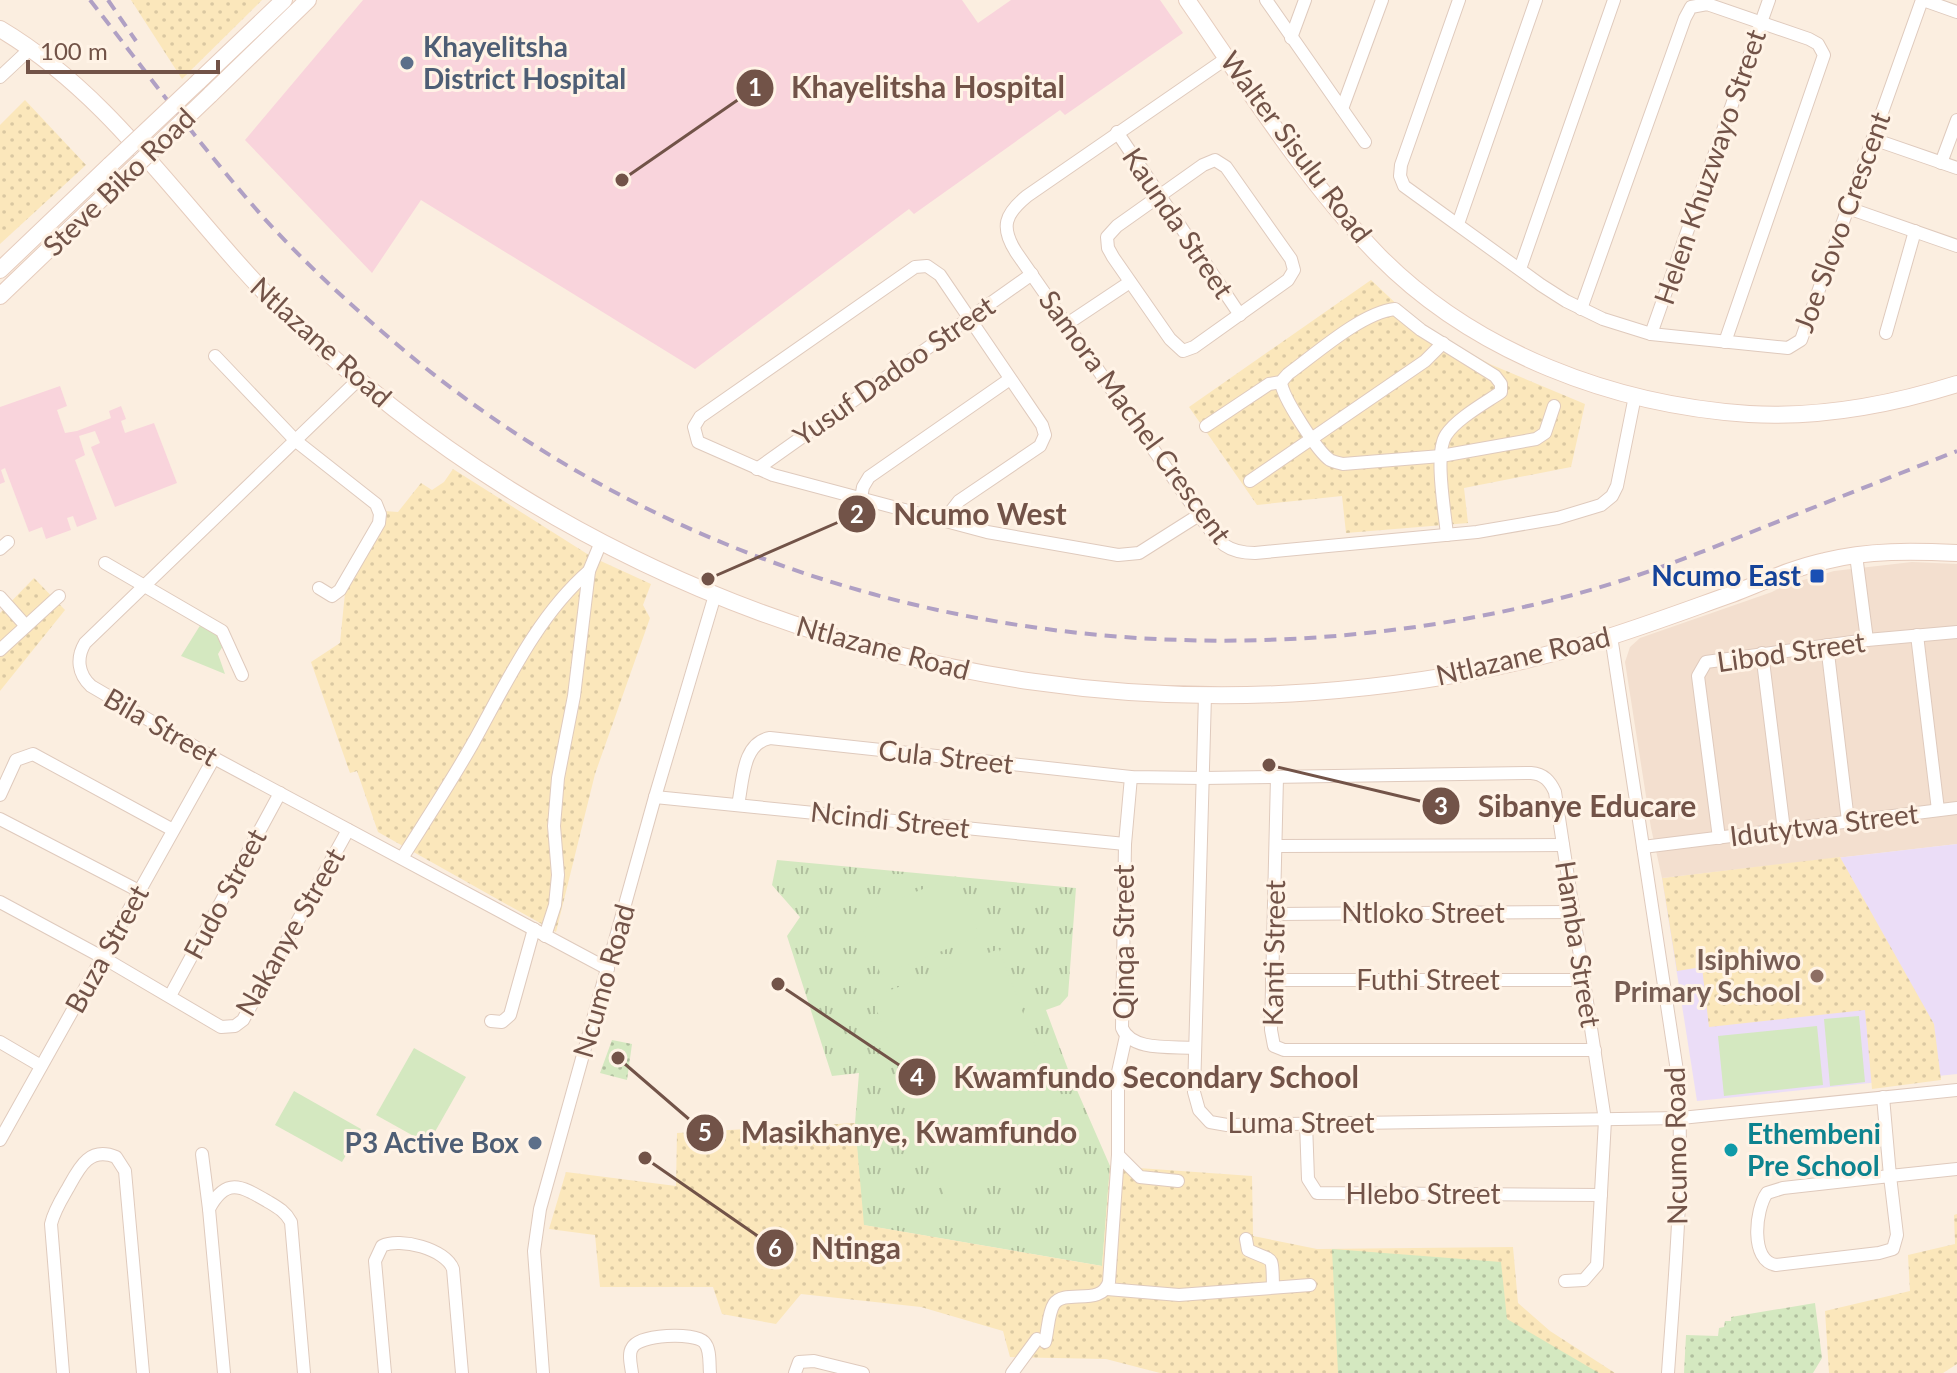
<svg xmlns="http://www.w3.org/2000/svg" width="1957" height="1373" font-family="Lato,sans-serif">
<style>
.residential{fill:#f3dfcf}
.education{fill:#ebddf7}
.medical{fill:#f9d4dc}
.grass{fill:url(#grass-tufts)}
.sand{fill:url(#sand-dots)}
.park{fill:#d4e8c0}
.garden{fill:url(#garden-dots)}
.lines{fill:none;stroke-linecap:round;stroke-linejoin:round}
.street-casing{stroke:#dfcabd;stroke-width:14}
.secondary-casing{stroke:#e6ccbd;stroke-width:18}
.street{stroke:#fff;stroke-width:12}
.secondary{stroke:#fff;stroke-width:16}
.rail{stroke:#b0a0c4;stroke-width:4;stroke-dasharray:12 8;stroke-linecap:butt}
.secondary-bridge-casing{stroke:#e6ccbd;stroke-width:18;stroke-linecap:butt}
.secondary-bridge{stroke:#fff;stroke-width:16}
.service-dot{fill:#5c6f8a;stroke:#fff3e6;stroke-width:3}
.transit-dot{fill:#1a4fb4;stroke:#fff3e6;stroke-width:3}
.education-dot{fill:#8d6e63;stroke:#fff3e6;stroke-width:3}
.culture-dot{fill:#0f9aa8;stroke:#fff3e6;stroke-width:3}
.labels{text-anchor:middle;stroke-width:6;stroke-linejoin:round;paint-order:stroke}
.service-label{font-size:28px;font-weight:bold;fill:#4e5e75;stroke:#fff3e6;text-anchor:start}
.street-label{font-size:28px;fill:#725348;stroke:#fff3e6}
.transit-label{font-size:28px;font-weight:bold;fill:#164399;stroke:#fff3e6;text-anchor:end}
.education-label{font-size:28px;font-weight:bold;fill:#785e54;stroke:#fff3e6;text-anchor:end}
.culture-label{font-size:28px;font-weight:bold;fill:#0d838f;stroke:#fff3e6;text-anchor:start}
.leader{fill:none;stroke:#725348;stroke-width:3}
.callout-dot{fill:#725348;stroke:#fff3e6;stroke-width:3}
.mark-label{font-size:24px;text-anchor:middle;font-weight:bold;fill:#fff}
.callout-label{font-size:30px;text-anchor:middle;font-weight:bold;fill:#725348;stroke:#fff3e6;stroke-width:6;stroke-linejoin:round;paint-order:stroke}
</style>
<defs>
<pattern id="grass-tufts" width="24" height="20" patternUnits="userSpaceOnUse" patternTransform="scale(2)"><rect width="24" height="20" fill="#d4e8c0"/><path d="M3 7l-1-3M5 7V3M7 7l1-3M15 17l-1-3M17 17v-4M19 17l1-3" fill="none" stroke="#b0bf9e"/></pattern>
<pattern id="sand-dots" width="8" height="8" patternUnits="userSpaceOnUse" patternTransform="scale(2)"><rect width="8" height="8" fill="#fbe7bb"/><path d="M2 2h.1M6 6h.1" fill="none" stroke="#dac8a2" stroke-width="1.8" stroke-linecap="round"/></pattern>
<pattern id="garden-dots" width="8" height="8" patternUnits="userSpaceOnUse" patternTransform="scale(2)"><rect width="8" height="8" fill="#d4e8c0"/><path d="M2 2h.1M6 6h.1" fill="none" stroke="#b0bf9e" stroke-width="1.8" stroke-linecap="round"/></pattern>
</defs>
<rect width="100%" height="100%" fill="#fbeee0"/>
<polygon class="residential" points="1912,562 1957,564 1957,844 1662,878 1651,828 1625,662 1630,647 1640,638 1772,592 1783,586 1834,571"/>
<polygon class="education" points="1957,844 1957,1074 1697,1101 1662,878"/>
<g class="medical">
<polygon points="363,0 962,0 978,23 1011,0 1160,0 1183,33 1065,115 1060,110 914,214 909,209 695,369 421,200 372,273 245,140"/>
<polygon points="60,386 67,406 57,410 65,433 77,431 111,418 109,411 121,406 126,419 121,421 125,433 154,423 177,483 115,507 91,447 100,443 95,431 79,436 85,455 75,460 97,519 77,527 73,516 67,518 71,530 46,539 42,527 29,532 5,468 1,470 5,482 0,484 0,407"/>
</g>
<polygon class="grass" points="777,860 1076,888 1068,996 1060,1005 1046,1010 1069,1072 1110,1166 1102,1266 863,1225 855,1123 859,1073 832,1076 787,936 800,917 772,885"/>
<g class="sand">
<polygon points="131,0 262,0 182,79"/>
<polygon points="25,100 86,165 0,244 0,125"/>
<polygon points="1371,280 1421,327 1492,365 1585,404 1571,467 1464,488 1468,523 1346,533 1342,496 1257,505 1189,407"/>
<polygon points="453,469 592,557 651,584 643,605 650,618 595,774 556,932 378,832 357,771 350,773 311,662 340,643 345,593 383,526 384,511 398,512 421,483 432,490 444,482"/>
<polygon points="34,578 65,610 0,691 0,613"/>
<polygon points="1840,857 1934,1024 1941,1080 1872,1089 1865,1010 1709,1027 1702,967 1677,971 1662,878"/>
<polygon points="855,1123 864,1225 1102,1266 1110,1166 1252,1176 1253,1236 1317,1249 1513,1247 1518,1303 1550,1331 1615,1373 1160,1373 1106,1359 1010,1357 1003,1331 921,1307 801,1294 776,1324 722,1314 713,1287 600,1287 595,1235 549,1229 566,1172 676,1186 677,1133"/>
<polygon points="1957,1214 1957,1364 1943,1373 1829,1373 1825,1311 1910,1291 1908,1255 1955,1244 1954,1215"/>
</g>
<g class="park">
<polygon points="201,624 221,635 224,644 218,654 225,674 181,656"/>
<polygon points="956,876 980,936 881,975 857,915"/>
<polygon points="999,949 1076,1155 948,1203 872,997"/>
<polygon points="1859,1016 1865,1082 1830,1086 1824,1019"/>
<polygon points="1817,1026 1823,1085 1724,1096 1718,1036"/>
<polygon points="414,1048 466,1077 428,1144 376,1115"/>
<polygon points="294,1091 361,1129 342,1162 275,1125"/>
</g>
<g class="garden">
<polygon points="612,1040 632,1044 627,1080 600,1073"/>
<polygon points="1332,1249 1501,1262 1507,1319 1599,1373 1338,1373"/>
<polygon points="1815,1303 1822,1358 1813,1373 1684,1373 1686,1335 1718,1336 1719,1328 1724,1327 1725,1321 1731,1321 1731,1317"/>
</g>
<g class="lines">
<defs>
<g id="street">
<polyline points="1266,0 1365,142"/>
<polyline points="1459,0 1401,165 1400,176 1404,186 1541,285 1566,301 1603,319 1651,334 1788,348 1801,340 1922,0"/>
<polyline points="1923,0 1957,12"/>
<polyline points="1291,38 1305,0"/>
<path d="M1227 58 1027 196C1005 214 1000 227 1016 252L1199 515C1217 539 1223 553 1255 553L1477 532 1558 518 1601 505 1612 496 1617 486 1635 396"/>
<polyline points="0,77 31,48"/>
<polyline points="1342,109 1382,0"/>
<polyline points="1117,132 1240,315"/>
<polyline points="1873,139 1957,168"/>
<polygon points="1215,160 1226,167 1291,259 1294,270 1288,280 1194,347 1183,351 1170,339 1113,257 1108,248 1107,237 1117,226 1203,165"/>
<polyline points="1941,163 1957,120"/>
<polyline points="1848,208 1957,246"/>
<polyline points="1458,224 1536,0"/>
<polyline points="1520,269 1614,0"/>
<polyline points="1581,309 1685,18 1691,7 1707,4 1809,39 1818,44 1824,55 1725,342"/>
<polyline points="1067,324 1130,282"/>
<polyline points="1886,333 1915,231"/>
<polyline points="1651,334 1769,0"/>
<polyline points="215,356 296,441 376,504 380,514 379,523 340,590 332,596 319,588"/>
<path d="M358 380 85 643C76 658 78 674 91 686L214 758 608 969"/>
<path d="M1281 382C1282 397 1318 452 1330 460 1334 462 1339 463 1343 464L1441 456 1536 439 1545 433 1554 406"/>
<path d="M1206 426 1269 384 1281 382 1288 374C1317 353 1361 313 1395 309L1421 330 1495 376 1501 384V392C1485 403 1456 419 1446 435 1434 453 1445 512 1447 535"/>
<polyline points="757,469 1032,274"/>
<polyline points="1250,481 1425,361 1443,343"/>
<polyline points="861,498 863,487 869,477 1010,379"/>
<polyline points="949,521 952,510 959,501 1040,446 1045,435 1042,425 940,275 927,266 915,267 700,417 694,427 698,442 773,475 987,532 1118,555 1139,553 1199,515"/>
<polyline points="0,549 8,542"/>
<polyline points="1856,555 1867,640"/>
<polyline points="105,563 222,631 242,675"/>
<polyline points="0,597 26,626"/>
<polyline points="1917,635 1938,810"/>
<path d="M1611 636 1677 1071C1685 1172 1675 1272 1668 1373"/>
<polyline points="1827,645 1848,821"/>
<polyline points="0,650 59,596"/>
<polyline points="1762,653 1784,830"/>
<polyline points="1205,695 1194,1092 1199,1110 1210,1122 1227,1125 1681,1118 1957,1090"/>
<path d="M1131 777 1125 844 1122 1028C1132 1052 1173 1046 1195 1048"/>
<polyline points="1277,777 1271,1030 1274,1046 1284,1050 1595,1050"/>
<polyline points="0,795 16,760 33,754 173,830"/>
<polyline points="655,797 1125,844"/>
<path d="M738 805C743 782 742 743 770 738L1131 777 1203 778 1531 773C1544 774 1550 781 1555 792L1605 1120 1597 1265 1584 1280 1565 1281"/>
<polyline points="0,819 139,891"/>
<polyline points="1719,838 1698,676 1706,662 1867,640 1957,632"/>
<polyline points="1276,846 1563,845"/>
<polyline points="1643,847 1957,808"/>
<path d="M402 858C426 820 451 782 473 743 506 684 537 616 589 571"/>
<polyline points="0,902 102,957 221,1027 235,1026 243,1020 348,830"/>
<polyline points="1274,914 1573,912"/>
<polyline points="545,936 555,905 558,875 554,826 558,778 574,696 589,571 601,542"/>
<polyline points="1272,980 1583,980"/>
<polyline points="170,996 280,793"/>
<polyline points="491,1021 502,1022 510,1015 534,929"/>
<polyline points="0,1042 41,1066"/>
<polyline points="1883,1097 1890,1176 1957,1169"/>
<polyline points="1306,1123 1308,1179 1317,1193 1601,1195"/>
<polyline points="0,1140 214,758"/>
<polyline points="202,1154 209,1209"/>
<polyline points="1118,1155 1140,1177 1178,1181"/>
<path d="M1890 1176 1897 1235 1893 1249 1879 1253 1776 1265C1750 1261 1755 1210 1767 1193L1783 1188Z"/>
<path d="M1246 1239 1248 1250C1275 1263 1272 1253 1273 1286"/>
<polyline points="1107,1289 1179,1295 1310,1285"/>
<path d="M1045 1342C1048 1331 1048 1313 1054 1304 1065 1288 1101 1307 1109 1282L1118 1155V1072L1126 1036"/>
<path d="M63 1373 51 1224C54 1211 61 1200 68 1188 79 1168 89 1146 116 1157L125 1171 143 1373"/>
<path d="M224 1373 209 1209C226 1177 241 1186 267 1201 277 1207 285 1211 291 1222L304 1373"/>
<path d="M385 1373 375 1261 382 1246C400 1237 446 1249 453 1269L462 1373"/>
<polyline points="543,1373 534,1251 540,1209 655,797 715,595"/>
<path d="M632 1373C631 1365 628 1354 632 1348 639 1334 694 1332 704 1342 711 1349 709 1364 710 1373"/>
<polyline points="795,1373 799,1362 814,1361 863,1373"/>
<polyline points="1012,1373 1037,1339"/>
</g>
<g id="secondary">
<path d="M1187 0C1247 87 1305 180 1379 256 1475 353 1614 405 1749 414 1819 418 1890 405 1957 384"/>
<path d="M0 29C118 99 191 222 288 316 559 579 937 719 1314 692 1410 685 1505 669 1596 641 1642 627 1687 610 1732 594 1763 582 1793 568 1825 561 1869 550 1913 551 1957 553"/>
<polyline points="198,82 284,0"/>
<polyline points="210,95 308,0"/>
<polyline points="0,270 110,165"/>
<polyline points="0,296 121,180"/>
</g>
</defs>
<use href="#street" class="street-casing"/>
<use href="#secondary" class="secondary-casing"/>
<use href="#street" class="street"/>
<use href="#secondary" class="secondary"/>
<g class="rail">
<path d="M90 0C147 73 202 148 263 217 301 259 343 298 386 335 706 614 1150 702 1557 599 1626 582 1693 556 1759 529 1825 503 1891 477 1957 451"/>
<polyline points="108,0 136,41"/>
</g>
<defs>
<g id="secondary-bridge">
<polyline points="110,165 198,82"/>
<polyline points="121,180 210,95"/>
</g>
</defs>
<use href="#secondary-bridge" class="secondary-bridge-casing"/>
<use href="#secondary-bridge" class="secondary-bridge"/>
</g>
<g class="service-dot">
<circle cx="407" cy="63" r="8"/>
<circle cx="535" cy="1143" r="8"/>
</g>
<rect class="transit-dot" x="1809" y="568" width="16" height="16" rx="4"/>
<circle class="education-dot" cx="1817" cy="976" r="8"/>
<circle class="culture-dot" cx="1731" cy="1150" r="8"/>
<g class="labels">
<g class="service-label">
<text x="423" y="57">Khayelitsha<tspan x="423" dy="32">District Hospital</tspan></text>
<text x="519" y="1153" text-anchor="end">P3 Active Box</text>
</g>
<g class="street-label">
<text transform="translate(1296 147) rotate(53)" y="10">Walter Sisulu Road</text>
<text transform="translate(1710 167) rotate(-71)" y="10">Helen Khuzwayo Street</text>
<text transform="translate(119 182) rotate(-44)" y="10">Steve Biko Road</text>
<text transform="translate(1842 222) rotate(-70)" y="10">Joe Slovo Crescent</text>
<text transform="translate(1178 223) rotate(56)" y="10">Kaunda Street</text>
<text transform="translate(321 342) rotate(42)" y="10">Ntlazane Road</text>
<text transform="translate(894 371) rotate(-35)" y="10">Yusuf Dadoo Street</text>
<text transform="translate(1135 417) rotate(54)" y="10">Samora Machel Crescent</text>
<text transform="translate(883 648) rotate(15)" y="10">Ntlazane Road</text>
<text transform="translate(1791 652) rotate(-8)" y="10">Libod Street</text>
<text transform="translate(1523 656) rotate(-13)" y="10">Ntlazane Road</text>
<text transform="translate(161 727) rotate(30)" y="10">Bila Street</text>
<text transform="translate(946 757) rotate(6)" y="10">Cula Street</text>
<text transform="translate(890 820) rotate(6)" y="10">Ncindi Street</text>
<text transform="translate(1824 825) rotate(-7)" y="10">Idutytwa Street</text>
<text transform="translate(225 894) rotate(-62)" y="10">Fudo Street</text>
<text x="1423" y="923">Ntloko Street</text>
<text transform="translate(290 932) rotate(-60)" y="10">Nakanye Street</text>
<text transform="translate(1124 942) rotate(-90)" y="10">Qinqa Street</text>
<text transform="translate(1578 944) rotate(81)" y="10">Hamba Street</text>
<text transform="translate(107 949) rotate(-61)" y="10">Buza Street</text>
<text transform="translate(1274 953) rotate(-89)" y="10">Kanti Street</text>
<text x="1428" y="990">Futhi Street</text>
<text transform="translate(604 981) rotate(-74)" y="10">Ncumo Road</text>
<text x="1301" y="1133">Luma Street</text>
<text transform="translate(1676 1146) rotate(-91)" y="10">Ncumo Road</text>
<text x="1423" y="1204">Hlebo Street</text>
</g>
<g class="transit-label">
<text x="1801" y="586">Ncumo East</text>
</g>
<g class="education-label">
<text x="1801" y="970">Isiphiwo<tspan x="1801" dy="32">Primary School</tspan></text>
</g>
<g class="culture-label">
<text x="1747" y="1144">Ethembeni<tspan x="1747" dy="32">Pre School</tspan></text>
</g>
</g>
<path class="leader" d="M622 180L755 88M708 579L857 514M1269 765L1441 806M778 984L917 1077M618 1058L705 1133M645 1158L775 1248"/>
<g class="callout-dot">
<circle cx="622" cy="180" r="8"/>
<circle cx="708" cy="579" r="8"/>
<circle cx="1269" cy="765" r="8"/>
<circle cx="778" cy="984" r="8"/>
<circle cx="618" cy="1058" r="8"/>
<circle cx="645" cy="1158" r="8"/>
<circle cx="755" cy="88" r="20"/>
<circle cx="857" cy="514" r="20"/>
<circle cx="1441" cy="806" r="20"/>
<circle cx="917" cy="1077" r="20"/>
<circle cx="705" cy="1133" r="20"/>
<circle cx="775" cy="1248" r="20"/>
</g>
<g class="mark-label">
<text x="755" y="96">1</text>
<text x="857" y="523">2</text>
<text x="1441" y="815">3</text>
<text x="917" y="1086">4</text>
<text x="705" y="1141">5</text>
<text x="775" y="1257">6</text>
</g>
<g class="callout-label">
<text x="928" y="98">Khayelitsha Hospital</text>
<text x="980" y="525">Ncumo West</text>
<text x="1587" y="817">Sibanye Educare</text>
<text x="1156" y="1088">Kwamfundo Secondary School</text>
<text x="909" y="1143">Masikhanye, Kwamfundo</text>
<text x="856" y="1259">Ntinga</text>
</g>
<path d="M28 60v12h190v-12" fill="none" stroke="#725348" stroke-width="4"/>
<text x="40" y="60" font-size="24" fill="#725348" stroke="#fff3e6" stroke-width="6" paint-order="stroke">100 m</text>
</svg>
